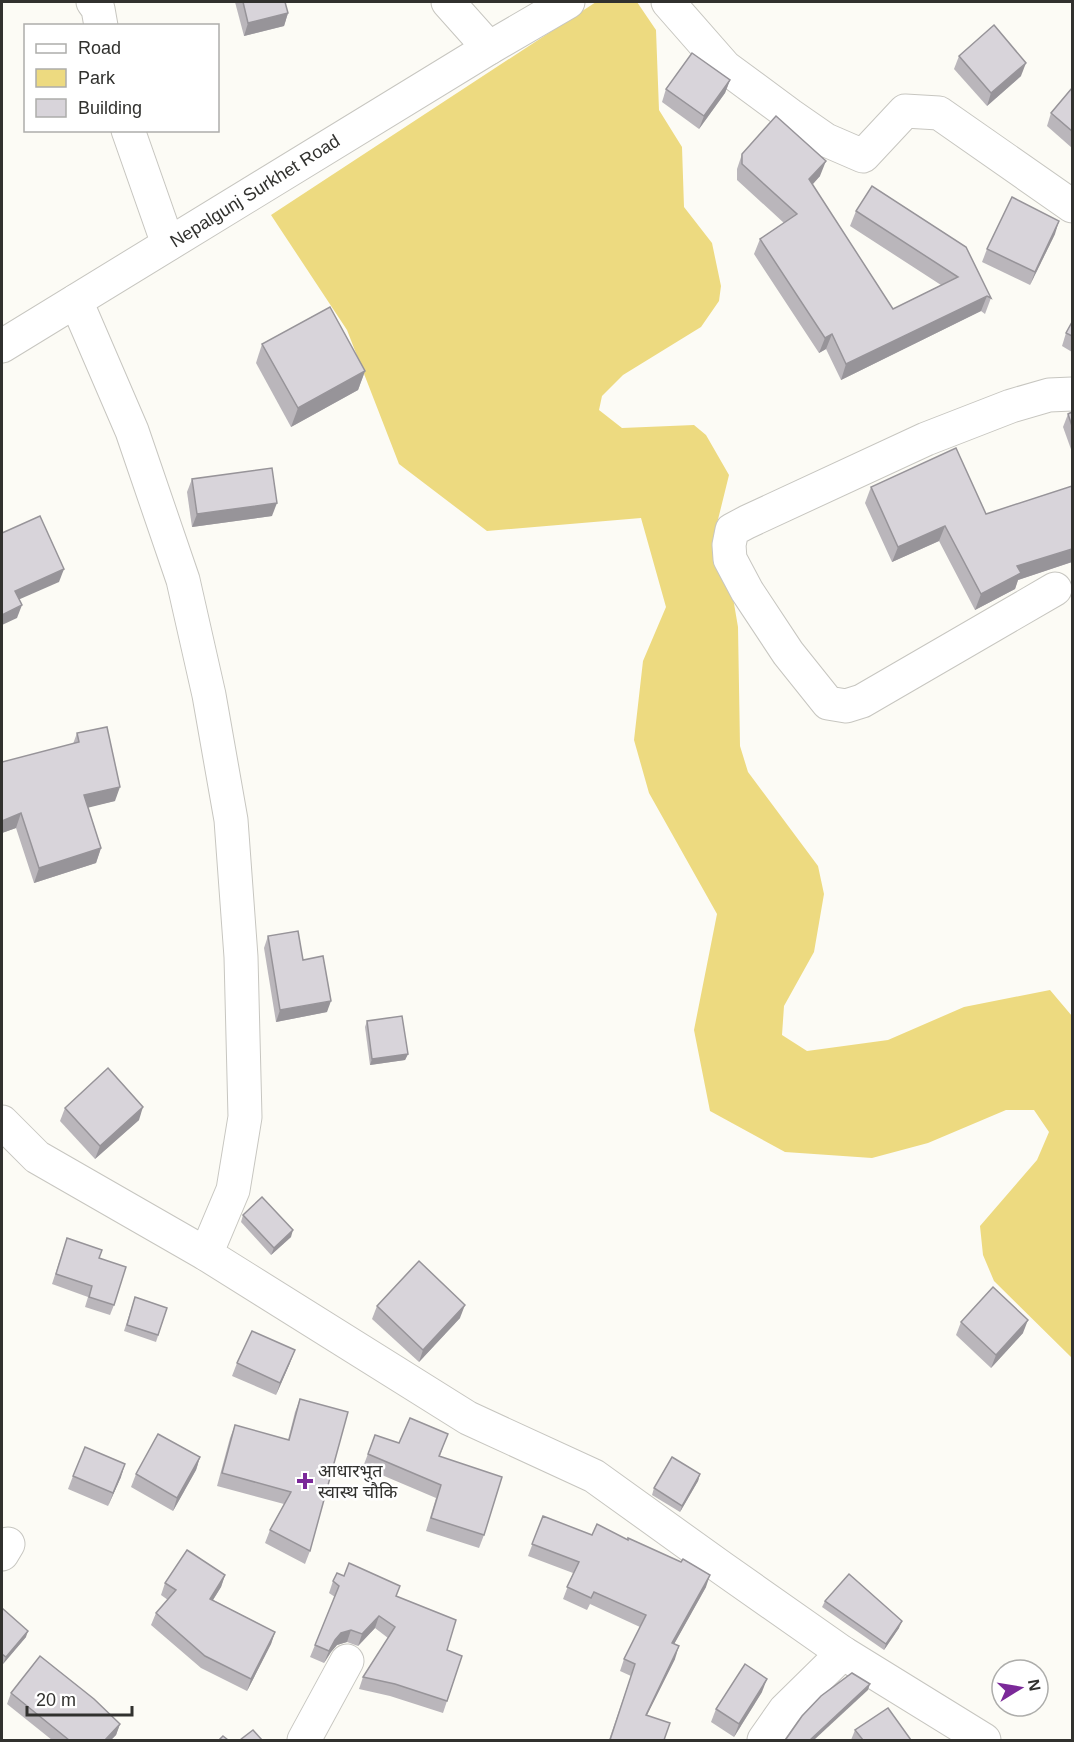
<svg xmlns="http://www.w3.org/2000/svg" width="1074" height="1742" font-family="Helvetica,'Noto Sans Devanagari',sans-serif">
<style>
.green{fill:#edda80}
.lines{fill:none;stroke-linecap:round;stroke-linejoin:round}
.minor-casing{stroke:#c7c6c0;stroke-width:35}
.major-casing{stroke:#c7c6c0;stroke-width:35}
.minor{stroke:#fff;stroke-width:33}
.major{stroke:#fff;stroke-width:33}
.wall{fill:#bab6bb}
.shaded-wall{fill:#979499}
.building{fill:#d8d4da;stroke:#979499;stroke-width:1.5}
.poi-dot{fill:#7b2999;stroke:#fff;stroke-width:2}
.labels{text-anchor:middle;stroke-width:5;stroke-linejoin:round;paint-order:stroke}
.street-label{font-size:18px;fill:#31312e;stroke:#fff}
.poi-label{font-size:18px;fill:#31312e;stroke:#fff;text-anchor:start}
</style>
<rect width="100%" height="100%" fill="#fcfbf5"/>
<polygon class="green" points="596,2 637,2 656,30 659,110 682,147 684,207 712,243 721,286 719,301 701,327 623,375 602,396 599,410 622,428 694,425 706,435 729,475 712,544 731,586 738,627 740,746 748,772 818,866 824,894 814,952 784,1006 782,1035 807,1051 888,1040 964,1007 1050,990 1072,1016 1072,1358 994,1281 983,1255 980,1226 1037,1160 1049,1132 1034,1110 1006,1110 928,1143 872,1158 785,1152 710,1111 694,1030 717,914 649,793 634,740 643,661 666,607 641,518 487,531 399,464 347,330 271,215"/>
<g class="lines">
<defs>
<g id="minor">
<polyline points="93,2 98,9 101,26"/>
<polyline points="448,2 489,48"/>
<polyline points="668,2 725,67 790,115 826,140 863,156 905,111 939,113 1072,206"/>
<polyline points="128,130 168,244"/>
<polyline points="76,301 132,431 183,580 209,695 231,820 241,957 245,1117 233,1190 206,1254"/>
<polyline points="1055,589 862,701 846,706 828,703 788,653 747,591 730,559 729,545 732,530 747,522 926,439 1011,406 1049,395 1072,394"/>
<polyline points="2,1122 37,1157 206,1254 468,1418 594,1476 722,1568 843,1653 984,1740"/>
<polyline points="2,1554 8,1544"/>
<polyline points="304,1740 347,1661"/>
<polyline points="764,1740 785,1710 843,1653"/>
</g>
<polyline id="major" points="2,346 489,48 568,2"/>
</defs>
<use href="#minor" class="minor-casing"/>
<use href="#major" class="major-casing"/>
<use href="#minor" class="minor"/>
<use href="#major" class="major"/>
</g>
<g class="wall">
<polygon points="235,2 285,2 288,13 284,26 244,36"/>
<polygon points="959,56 1021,76 987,106 954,69"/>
<polygon points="730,80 725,93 699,129 662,102 666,89"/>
<polygon points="1072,88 1072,148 1047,126 1051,113"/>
<polygon points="742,154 820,176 812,185 893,309 941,285 850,226 856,211 991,298 985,314 981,311 841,380 826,349 819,353 754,254 760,239 784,223 737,180 737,169"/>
<polygon points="1055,234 1030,285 982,262 987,249"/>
<polygon points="1072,322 1072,352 1062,346 1066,333"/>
<polygon points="262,344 365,371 358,390 291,427 256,363"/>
<polygon points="1072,412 1072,452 1063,427 1068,414"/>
<polygon points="192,479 272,516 192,527 187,492"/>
<polygon points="1072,486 1072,562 1018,580 1015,589 975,610 939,541 892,562 865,503 871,487 986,514"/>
<polygon points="77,733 115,801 88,807 101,848 96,863 34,883 16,828 2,833 73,744"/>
<polygon points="268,936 303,960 327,1012 276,1022 264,948"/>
<polygon points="367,1021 408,1054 405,1060 370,1065 365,1027"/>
<polygon points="65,1108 139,1120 95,1159 60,1121"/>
<polygon points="243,1215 291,1237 271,1255 241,1222"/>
<polygon points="67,1238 114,1305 110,1315 85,1307 88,1297 52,1284"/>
<polygon points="135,1297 167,1308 156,1342 124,1331"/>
<polygon points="377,1306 460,1318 419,1362 372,1319"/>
<polygon points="961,1322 1023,1333 991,1368 956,1335"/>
<polygon points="237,1363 290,1363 276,1395 232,1376"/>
<polygon points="300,1399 310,1551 305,1564 265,1543 270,1530 284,1504 217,1486 230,1438 235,1425 288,1440 295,1412"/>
<polygon points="375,1435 399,1443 443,1447 440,1456 484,1535 479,1548 426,1531 436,1498 363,1467"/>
<polygon points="200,1457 196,1470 173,1511 131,1487 136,1474"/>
<polygon points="700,1474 698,1481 680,1512 652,1495 654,1488"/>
<polygon points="73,1476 121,1477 108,1506 68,1489"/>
<polygon points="543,1516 706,1587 674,1644 675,1659 647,1715 609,1740 631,1676 620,1671 624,1659 640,1627 590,1604 587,1610 563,1599 573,1573 528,1556"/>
<polygon points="225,1575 221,1587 213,1600 275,1632 271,1644 247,1691 201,1668 151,1625 156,1613 168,1600 161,1595 165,1583"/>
<polygon points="333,1581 396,1597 447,1650 447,1701 443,1713 390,1696 359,1689 363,1677 388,1638 375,1628 358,1646 347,1642 337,1645 331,1652 324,1663 310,1657 335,1597 329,1593"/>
<polygon points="825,1601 899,1628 884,1650 822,1607"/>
<polygon points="2,1608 26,1637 3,1664 2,1662"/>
<polygon points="762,1692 734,1737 711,1722 716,1709"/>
<polygon points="11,1693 120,1724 116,1735 111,1740 52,1740 7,1704"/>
<polygon points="855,1730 911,1740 851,1740"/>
</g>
<g class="shaded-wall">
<polygon points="288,13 284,26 244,36 248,23"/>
<polygon points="1026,63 1021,76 987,106 991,93"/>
<polygon points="730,80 725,93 699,129 704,116"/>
<polygon points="826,161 820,176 803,195 809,179"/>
<polygon points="1059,221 1055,234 1030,285 1035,272"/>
<polygon points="987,296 981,311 841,380 846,364"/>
<polygon points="832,334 826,349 819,353 825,338"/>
<polygon points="365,371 358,390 291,427 298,408"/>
<polygon points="277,503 272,516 192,527 197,514"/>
<polygon points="945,526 939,541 892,562 898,547"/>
<polygon points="1072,549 1072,562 1018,580 1015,589 975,610 981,594 1017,566"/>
<polygon points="64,569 59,582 11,603 15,591"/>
<polygon points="22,605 17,618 2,625 2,615"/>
<polygon points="120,787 115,801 79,810 84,795"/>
<polygon points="21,813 16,828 2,833 2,821"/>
<polygon points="101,848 96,863 34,883 39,868"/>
<polygon points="331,1001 327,1012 276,1022 280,1010"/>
<polygon points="408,1054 405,1060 370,1065 372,1059"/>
<polygon points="143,1107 139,1120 95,1159 100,1146"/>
<polygon points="293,1230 291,1237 271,1255 274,1248"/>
<polygon points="465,1305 460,1318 419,1362 423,1350"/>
<polygon points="1028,1320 1023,1333 991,1368 996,1355"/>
<polygon points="295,1350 290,1363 276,1395 280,1383"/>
<polygon points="200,1457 196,1470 173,1511 177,1498"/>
<polygon points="125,1464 121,1477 108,1506 113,1493"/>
<polygon points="700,1474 698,1481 680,1512 682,1506"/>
<polygon points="225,1575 221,1587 206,1611 210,1599"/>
<polygon points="710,1575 706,1587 668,1655 672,1643"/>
<polygon points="379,1616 375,1628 358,1646 362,1634"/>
<polygon points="902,1621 899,1628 884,1650 886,1644"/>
<polygon points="351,1630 347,1642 337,1645 331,1652 324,1663 329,1651 335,1640 341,1633"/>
<polygon points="28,1631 26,1637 3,1664 6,1657"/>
<polygon points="275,1632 271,1644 247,1691 251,1679"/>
<polygon points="679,1646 675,1659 641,1727 646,1715"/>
<polygon points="767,1679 762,1692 734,1737 739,1724"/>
<polygon points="870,1684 868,1690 814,1740 810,1740"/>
<polygon points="120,1724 116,1735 111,1740 105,1740"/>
</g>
<g class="building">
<polygon points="243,2 285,2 288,13 248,23"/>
<polygon points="994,25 1026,63 991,93 959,56"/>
<polygon points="692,53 730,80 704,116 666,89"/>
<polygon points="1072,88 1072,131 1051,113"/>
<polygon points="776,116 826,161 809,179 893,309 958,277 856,211 872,186 966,247 991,298 987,296 846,364 832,334 825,338 760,239 797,214 742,164 742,154"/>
<polygon points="1012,197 1059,221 1035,272 987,249"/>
<polygon points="330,307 365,371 298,408 262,344"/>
<polygon points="1072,322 1072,336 1066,333"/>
<polygon points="1072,412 1072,426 1068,414"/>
<polygon points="956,448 986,514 1072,486 1072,549 1017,566 1021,573 981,594 945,526 898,547 871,487"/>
<polygon points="272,468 277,503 197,514 192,479"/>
<polygon points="40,516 64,569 15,591 22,605 2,615 2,533"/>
<polygon points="107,727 120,787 84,795 101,848 39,868 21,813 2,821 2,762 79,742 77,733"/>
<polygon points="298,931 303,960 323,956 331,1001 280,1010 268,936"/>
<polygon points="402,1016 408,1054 372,1059 367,1021"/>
<polygon points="108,1068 143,1107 100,1146 65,1108"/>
<polygon points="262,1197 293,1230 274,1248 243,1215"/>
<polygon points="67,1238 102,1250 99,1258 126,1267 114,1305 89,1297 92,1286 56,1274"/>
<polygon points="419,1261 465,1305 423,1350 377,1306"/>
<polygon points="993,1287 1028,1320 996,1355 961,1322"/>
<polygon points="135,1297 167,1308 158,1335 127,1325"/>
<polygon points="252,1331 295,1350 280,1383 237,1363"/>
<polygon points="300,1399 348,1412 310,1551 270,1530 291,1492 222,1473 235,1425 289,1440"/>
<polygon points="410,1418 448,1434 439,1456 502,1477 484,1535 431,1518 441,1485 368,1454 375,1435 399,1443"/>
<polygon points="158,1434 200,1457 177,1498 136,1474"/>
<polygon points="85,1447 125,1464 113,1493 73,1476"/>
<polygon points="672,1457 700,1474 682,1506 654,1488"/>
<polygon points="543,1516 592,1535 597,1524 628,1540 628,1538 681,1562 683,1559 710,1575 672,1643 679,1646 646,1715 670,1723 664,1740 610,1740 635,1664 624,1659 646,1615 594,1592 591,1598 567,1587 579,1562 532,1544"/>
<polygon points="187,1550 225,1575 210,1599 275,1632 251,1679 205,1656 156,1613 176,1590 165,1583"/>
<polygon points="349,1563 400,1586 396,1596 456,1620 447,1650 462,1656 447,1701 395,1684 363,1677 395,1627 379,1616 362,1634 351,1630 341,1633 335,1640 329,1651 315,1645 339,1586 333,1581 337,1573 344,1576"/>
<polygon points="849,1574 902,1621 886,1644 825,1601"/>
<polygon points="2,1608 28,1631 6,1657 2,1654"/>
<polygon points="40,1656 94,1699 120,1724 105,1740 69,1740 11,1693"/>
<polygon points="745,1664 767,1679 739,1724 716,1709"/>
<polygon points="852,1673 870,1684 810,1740 787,1740 786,1739 802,1716 821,1696"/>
<polygon points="888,1708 911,1740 863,1740 855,1730"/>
<polygon points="253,1730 262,1740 240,1740"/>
<polygon points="223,1736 228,1740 219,1740"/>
</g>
<path class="poi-dot" d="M302 1472h6v6h6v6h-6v6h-6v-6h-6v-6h6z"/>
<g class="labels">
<g class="street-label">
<text transform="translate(255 191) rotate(-32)" y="6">Nepalgunj Surkhet Road</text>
</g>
<g class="poi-label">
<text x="318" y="1477">आधारभुत<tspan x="318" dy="21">स्वास्थ चौकि</tspan></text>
</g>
</g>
<rect width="1074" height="1742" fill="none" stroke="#31312e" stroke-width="6"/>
<rect x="24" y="24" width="195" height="108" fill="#ffffff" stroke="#adadab" stroke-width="1.5"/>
<rect x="36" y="44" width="30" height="9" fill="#ffffff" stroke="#adadab" stroke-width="1.5"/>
<text x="78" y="54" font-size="18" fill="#31312e">Road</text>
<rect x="36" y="69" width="30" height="18" fill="#edda80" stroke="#adadab" stroke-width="1.5"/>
<text x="78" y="84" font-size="18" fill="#31312e">Park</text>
<rect x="36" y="99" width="30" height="18" fill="#d8d4da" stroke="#adadab" stroke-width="1.5"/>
<text x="78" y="114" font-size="18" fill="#31312e">Building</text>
<g transform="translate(1020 1688) rotate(79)"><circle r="28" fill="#ffffff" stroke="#adadab" stroke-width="1.5"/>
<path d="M0-4.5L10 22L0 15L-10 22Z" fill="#7b2999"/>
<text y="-9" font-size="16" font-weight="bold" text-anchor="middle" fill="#31312e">N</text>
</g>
<path d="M27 1706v9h105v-9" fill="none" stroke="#31312e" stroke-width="3"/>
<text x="36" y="1706" font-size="18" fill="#31312e" stroke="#ffffff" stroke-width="4.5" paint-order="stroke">20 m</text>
</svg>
